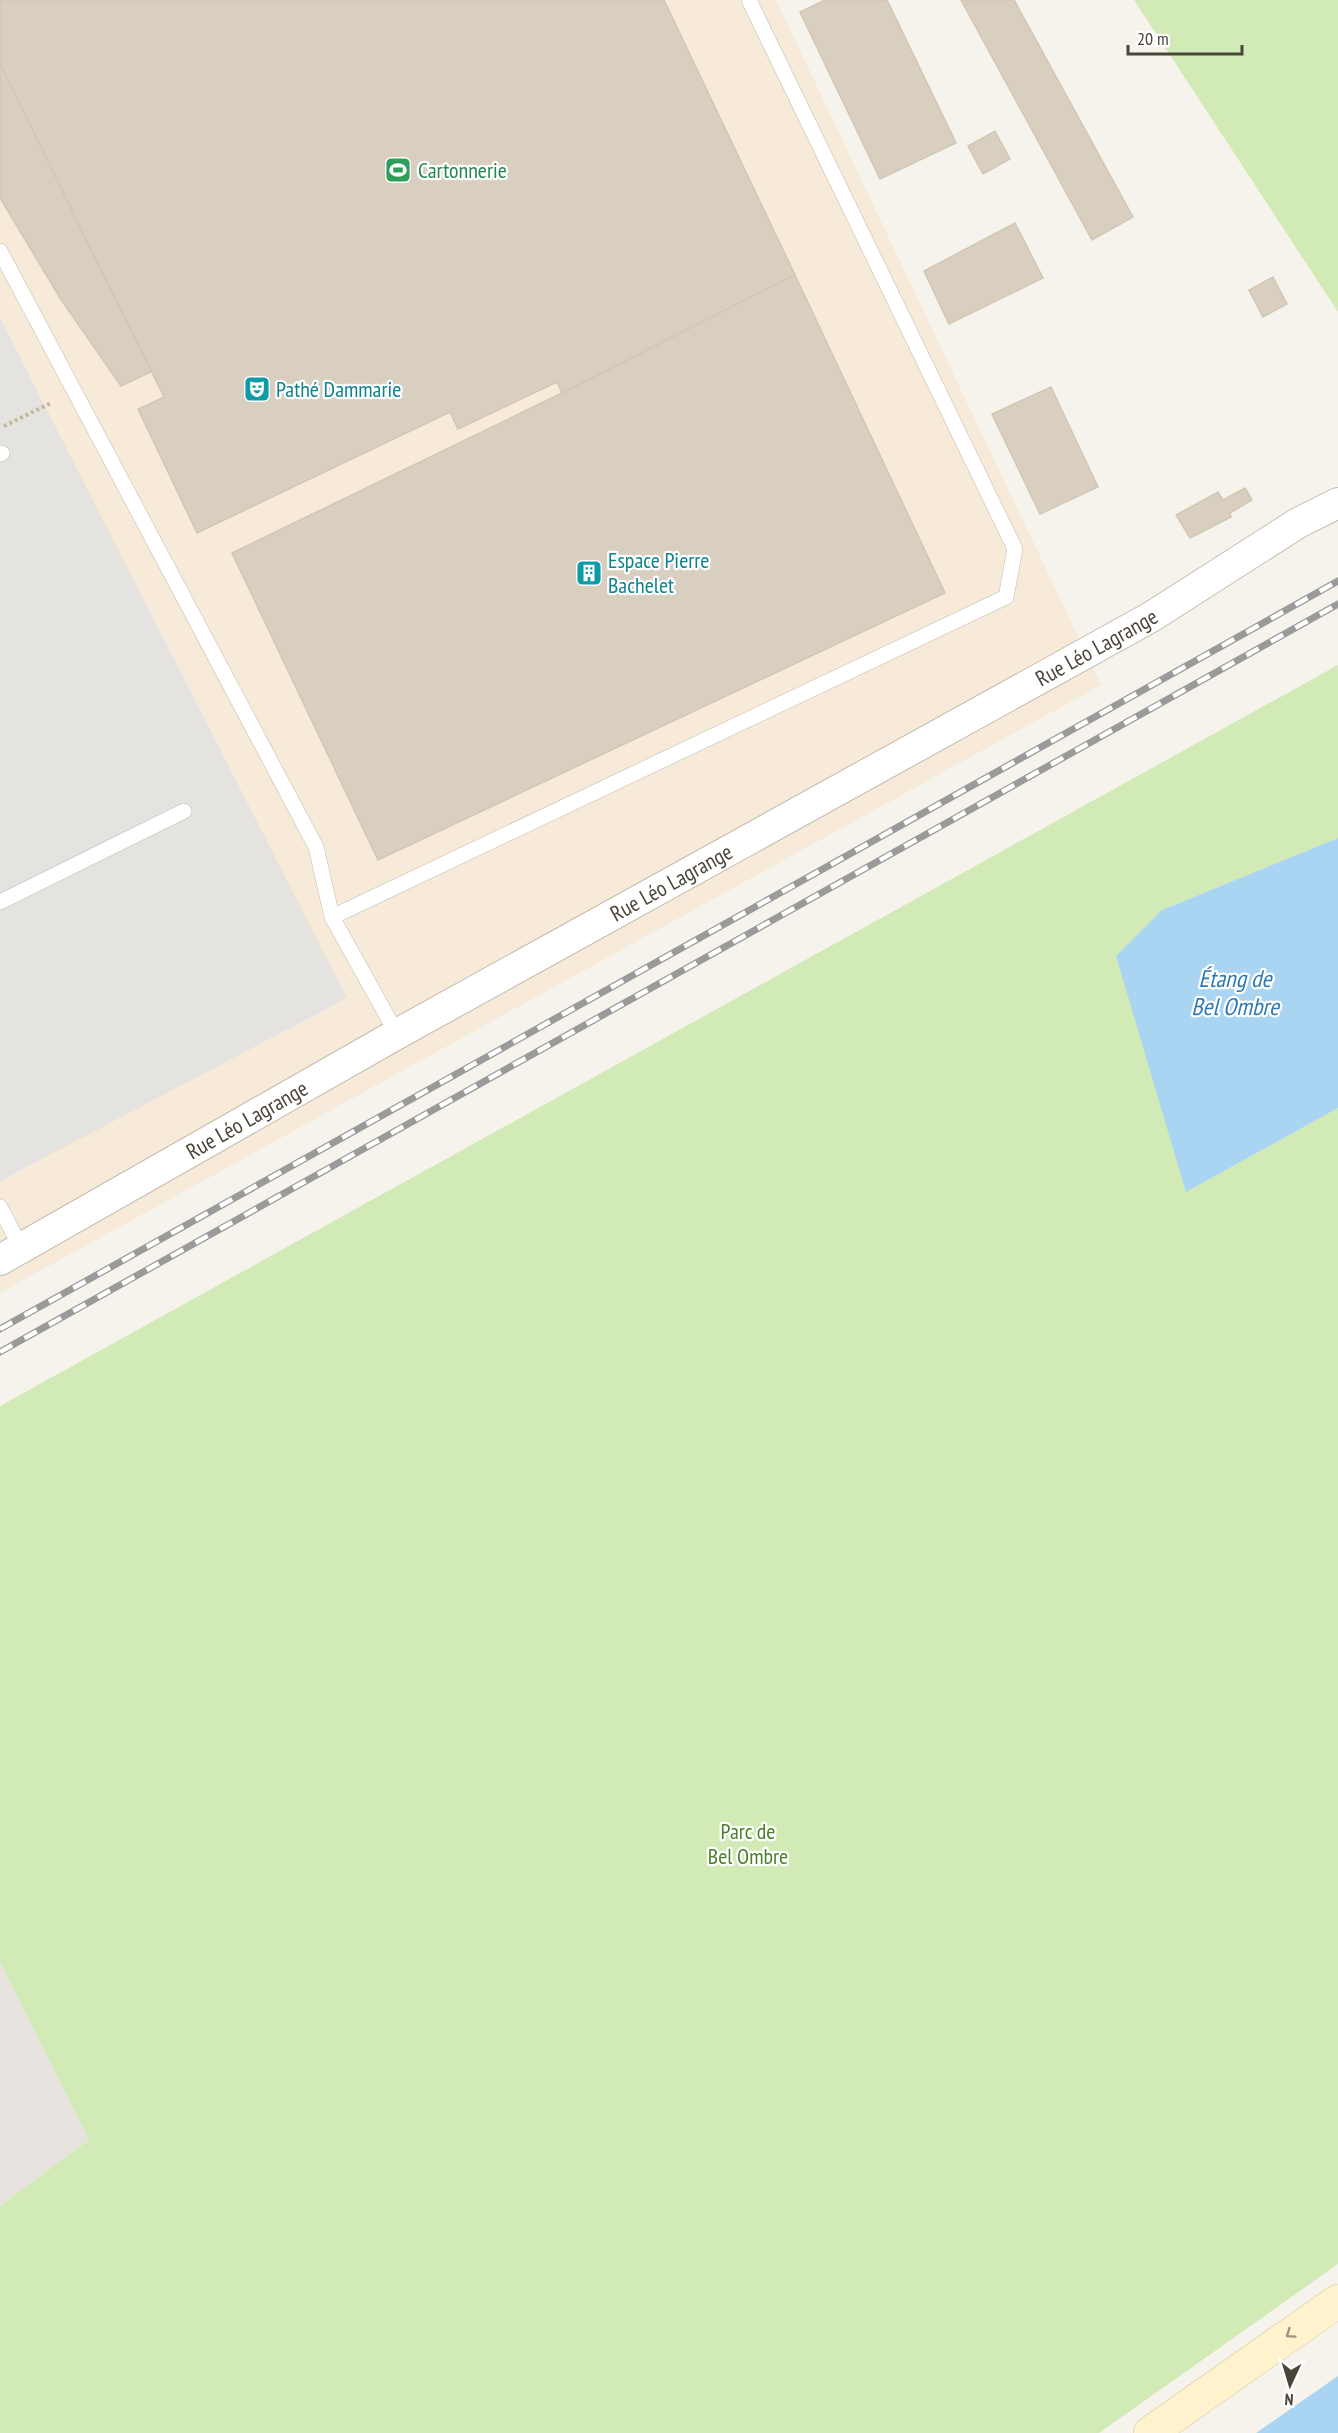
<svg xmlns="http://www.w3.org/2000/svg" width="1338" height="2433" font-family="'PT Sans Narrow',sans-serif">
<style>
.commercial{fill:#f7ead8}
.industrial{fill:#e6e2dd}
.green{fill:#d2eab5}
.parking{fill:#e5e3e0}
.water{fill:#a9d4f2}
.building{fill:#d8cfc1;stroke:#d3c7b4;stroke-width:1.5}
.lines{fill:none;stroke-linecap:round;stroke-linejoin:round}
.lane-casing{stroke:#c2bbae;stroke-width:16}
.street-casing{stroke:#c2bbae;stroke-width:32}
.secondary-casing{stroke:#d6c79b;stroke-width:34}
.path{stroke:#c4b79f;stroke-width:4;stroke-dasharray:3 3;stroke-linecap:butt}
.lane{stroke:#fff;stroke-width:15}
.street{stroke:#fff;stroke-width:30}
.secondary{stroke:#fff3cd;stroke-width:33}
.rail-casing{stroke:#9a9a9a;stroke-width:7}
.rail{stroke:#fff;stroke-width:4.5;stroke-dasharray:14;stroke-linecap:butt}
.oneway{stroke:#9c937c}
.labels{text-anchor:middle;stroke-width:4.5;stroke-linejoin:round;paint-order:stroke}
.leisure-label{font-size:22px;fill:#27864d;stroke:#fff;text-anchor:start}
.culture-label{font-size:22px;fill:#0d838f;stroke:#fff;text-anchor:start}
.street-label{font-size:22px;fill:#4b4439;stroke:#fff}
.park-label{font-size:22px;fill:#4a7f2a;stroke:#fff}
.water-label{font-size:24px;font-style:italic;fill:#2e7ab2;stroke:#fff}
</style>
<rect width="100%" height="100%" fill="#f6f3ec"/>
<polygon class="commercial" points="0,0 776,0 1101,685 0,1293"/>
<polygon class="industrial" points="0,1962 89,2140 0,2206"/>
<g class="green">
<polygon points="1134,0 1338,0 1338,312"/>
<polygon points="1338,665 1338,838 1162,910 1186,1192 1338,1108 1338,2264 1099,2433 0,2433 0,2206 89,2140 0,1962 0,1406"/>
</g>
<polygon class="parking" points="0,318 347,998 0,1181"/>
<g class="water">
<polygon points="1338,838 1338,1108 1186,1192 1116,956 1162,910"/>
<polygon points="1338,2376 1338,2433 1256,2433"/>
</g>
<g class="building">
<polygon points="0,0 664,0 795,275 562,393 557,382 458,429 450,412 197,533 138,409 164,397 0,64"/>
<polygon points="825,0 887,0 956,143 880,179 800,12"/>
<polygon points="961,0 1014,0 1133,217 1092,240"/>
<polygon points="0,64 151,372 121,386 60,298 0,198"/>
<polygon points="995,131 1010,159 983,174 968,146"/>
<polygon points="1015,223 1043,278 949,324 924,271"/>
<polygon points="795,275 945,593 378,860 232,553 562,393"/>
<polygon points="1273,277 1287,304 1263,317 1249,290"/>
<polygon points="1051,387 1098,487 1040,514 992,414"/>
<polygon points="1245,488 1252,500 1230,513 1231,517 1190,538 1176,515 1218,492 1223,500"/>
</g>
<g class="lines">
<defs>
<g id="lane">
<polyline points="0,251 316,847 332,917 397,1034"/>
<polyline points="0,454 2,453"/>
<polyline points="0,902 184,811"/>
<polyline points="332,917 1006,597 1015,549 749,0"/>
<polyline points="0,1207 21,1248"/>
</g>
<g id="street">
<path id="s1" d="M0 1260 397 1034 1151 617 1298 523 1338 503"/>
</g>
<polyline id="secondary" points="1150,2433 1338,2301"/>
</defs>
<use href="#lane" class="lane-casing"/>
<use href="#street" class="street-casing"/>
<use href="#secondary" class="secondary-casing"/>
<polyline class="path" points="4,426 51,403"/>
<use href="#lane" class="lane"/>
<use href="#street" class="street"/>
<use href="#secondary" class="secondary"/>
<defs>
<g id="rail">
<polyline points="0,1329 1338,581"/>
<polyline points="0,1352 1338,604"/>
</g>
</defs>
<use href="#rail" class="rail-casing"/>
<use href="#rail" class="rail"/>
</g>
<defs><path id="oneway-chevron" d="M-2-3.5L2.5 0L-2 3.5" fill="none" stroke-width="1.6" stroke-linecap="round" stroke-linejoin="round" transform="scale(1.5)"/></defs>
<use class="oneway" href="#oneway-chevron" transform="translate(1290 2334) rotate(145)"/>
<defs>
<symbol id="stadium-square" viewBox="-11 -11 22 22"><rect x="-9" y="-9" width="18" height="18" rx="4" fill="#2e9e5b" stroke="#fff"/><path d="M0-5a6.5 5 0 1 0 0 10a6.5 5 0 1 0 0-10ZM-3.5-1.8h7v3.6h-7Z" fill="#fff"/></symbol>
<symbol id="theatre-square" viewBox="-11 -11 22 22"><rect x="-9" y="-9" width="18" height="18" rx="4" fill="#0f9aa8" stroke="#fff"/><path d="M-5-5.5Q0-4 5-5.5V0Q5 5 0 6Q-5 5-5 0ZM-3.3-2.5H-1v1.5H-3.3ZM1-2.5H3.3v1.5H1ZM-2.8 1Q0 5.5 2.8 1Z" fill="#fff"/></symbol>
<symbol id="building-square" viewBox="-11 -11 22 22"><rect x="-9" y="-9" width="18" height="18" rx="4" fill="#0f9aa8" stroke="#fff"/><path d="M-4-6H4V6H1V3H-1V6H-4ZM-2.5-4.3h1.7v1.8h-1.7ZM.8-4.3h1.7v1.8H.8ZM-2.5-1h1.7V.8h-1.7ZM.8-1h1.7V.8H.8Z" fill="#fff"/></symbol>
</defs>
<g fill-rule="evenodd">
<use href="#stadium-square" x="383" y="155" width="30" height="30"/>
<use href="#theatre-square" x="242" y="374" width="30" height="30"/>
<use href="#building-square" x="574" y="558" width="30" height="30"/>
</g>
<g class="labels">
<g class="leisure-label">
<text x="418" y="178">Cartonnerie</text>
</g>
<g class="culture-label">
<text x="276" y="397">Pathé Dammarie</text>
<text x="608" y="568">Espace Pierre<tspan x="608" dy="25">Bachelet</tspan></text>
</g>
<g class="street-label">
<text dy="8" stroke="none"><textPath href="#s1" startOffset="1256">Rue Léo Lagrange</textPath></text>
<text dy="8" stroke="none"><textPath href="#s1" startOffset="770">Rue Léo Lagrange</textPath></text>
<text dy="8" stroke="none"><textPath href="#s1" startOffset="284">Rue Léo Lagrange</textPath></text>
</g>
<g class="park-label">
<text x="748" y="1839">Parc de<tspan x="748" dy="25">Bel Ombre</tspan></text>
</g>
<g class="water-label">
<text x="1235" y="987">Étang de<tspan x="1235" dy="28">Bel Ombre</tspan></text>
</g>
</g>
<g transform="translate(1290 2385) rotate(184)" stroke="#ffffff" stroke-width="4.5" paint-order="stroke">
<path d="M0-4.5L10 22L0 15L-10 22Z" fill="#4b4439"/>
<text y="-9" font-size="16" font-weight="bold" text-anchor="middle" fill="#4b4439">N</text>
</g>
<path d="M1128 45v9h114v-9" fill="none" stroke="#4b4439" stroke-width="3"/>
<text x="1137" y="45" font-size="18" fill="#4b4439" stroke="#ffffff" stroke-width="4.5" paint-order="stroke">20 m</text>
</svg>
